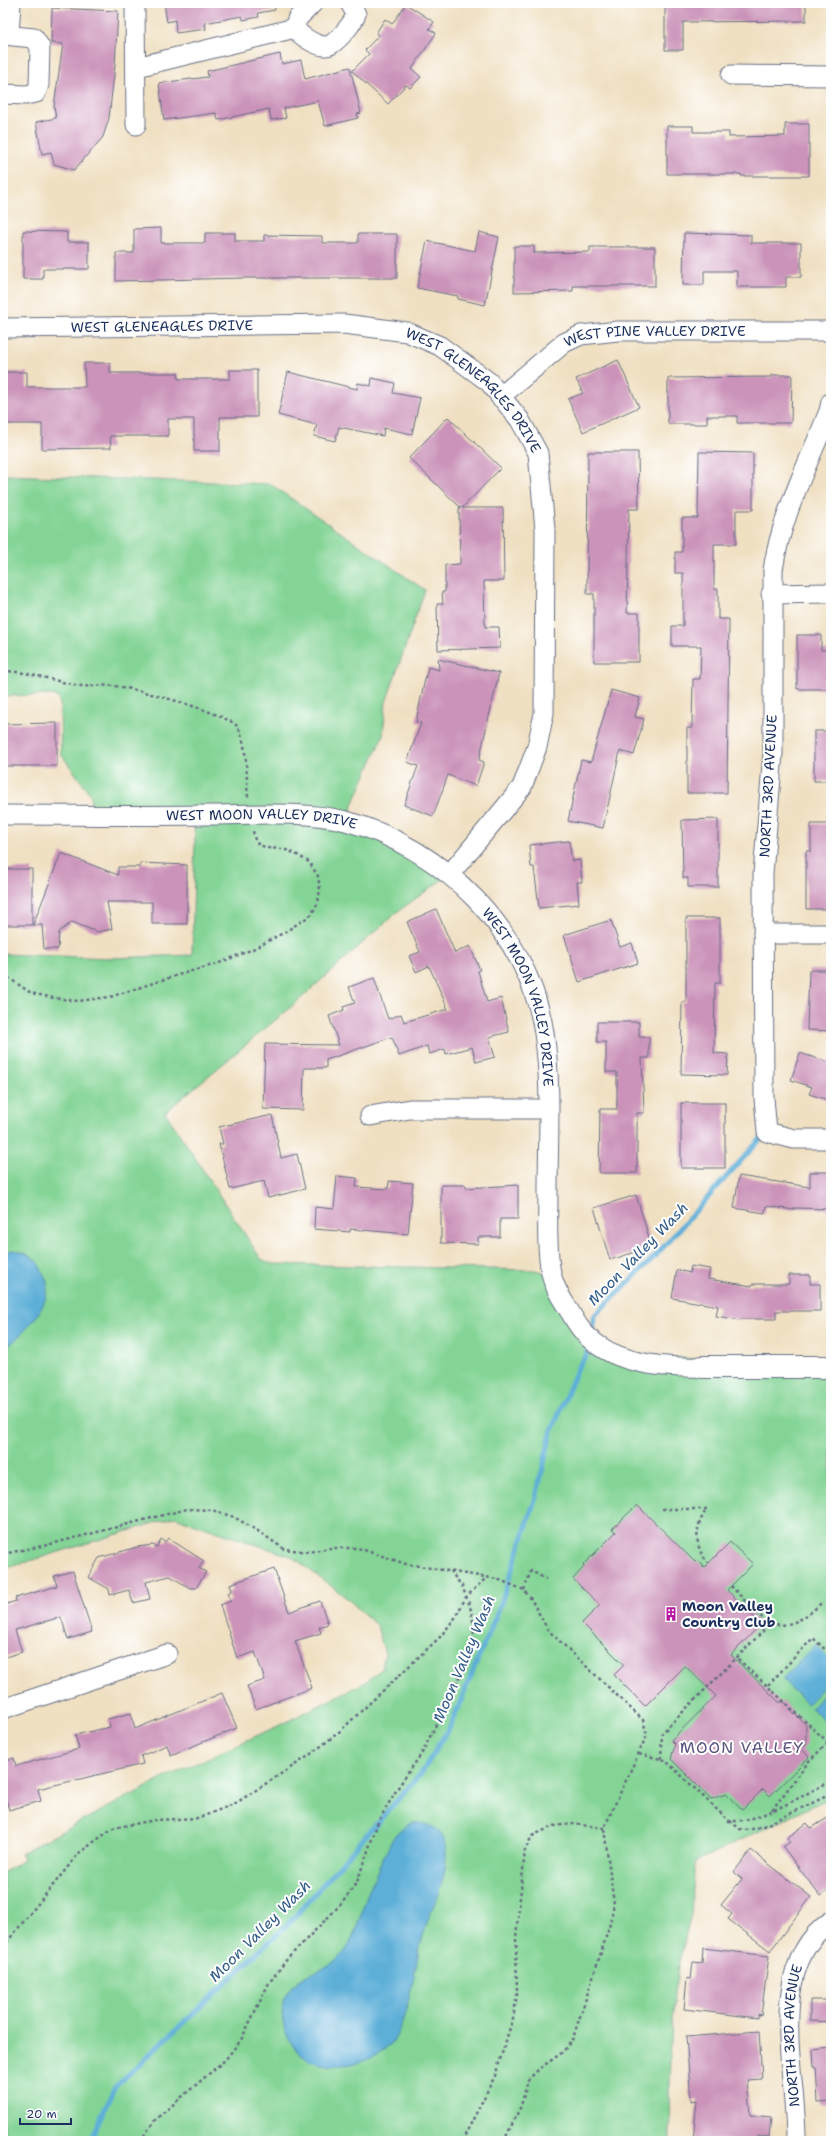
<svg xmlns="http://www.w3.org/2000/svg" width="834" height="2144" font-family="'Shantell Sans',sans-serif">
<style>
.green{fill:#83d495;stroke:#4f827a}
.water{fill:#5dafd8;stroke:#3c6f9b}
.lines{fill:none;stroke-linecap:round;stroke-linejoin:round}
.stream{stroke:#5dafd8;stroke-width:5}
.building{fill:#cb93b9}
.minor-casing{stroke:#666d81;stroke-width:21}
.tertiary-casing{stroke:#666d81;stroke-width:24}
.path{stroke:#666d81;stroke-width:2.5;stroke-dasharray:3 3;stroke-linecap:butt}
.minor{stroke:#fff;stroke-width:19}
.tertiary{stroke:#fff;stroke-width:22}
.labels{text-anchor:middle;stroke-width:4;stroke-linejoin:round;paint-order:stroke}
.street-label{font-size:14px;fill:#1b2f5e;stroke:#fff}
.poi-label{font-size:14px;font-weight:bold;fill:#1b2f5e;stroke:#fff;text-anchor:start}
.water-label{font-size:15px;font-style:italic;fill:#325c89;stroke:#fff}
.quarter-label{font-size:16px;letter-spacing:1px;fill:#59527e;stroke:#fff}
</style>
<rect width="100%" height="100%" fill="#fff"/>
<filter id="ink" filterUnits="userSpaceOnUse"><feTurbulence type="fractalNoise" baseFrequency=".025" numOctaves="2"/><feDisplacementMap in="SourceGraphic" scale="8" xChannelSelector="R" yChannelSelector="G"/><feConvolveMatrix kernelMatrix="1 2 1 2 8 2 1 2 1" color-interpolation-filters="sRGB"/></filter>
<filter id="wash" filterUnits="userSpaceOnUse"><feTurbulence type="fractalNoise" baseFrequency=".012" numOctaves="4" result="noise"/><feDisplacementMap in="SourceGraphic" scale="16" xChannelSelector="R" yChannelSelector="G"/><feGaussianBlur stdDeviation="0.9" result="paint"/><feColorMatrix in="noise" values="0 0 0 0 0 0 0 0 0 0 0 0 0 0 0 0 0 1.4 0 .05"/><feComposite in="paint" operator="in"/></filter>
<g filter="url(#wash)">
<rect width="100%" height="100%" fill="#f0e0c2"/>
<polygon class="green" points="3,475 270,484 425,590 386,702 383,735 346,821 450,874 397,912 290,1008 165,1112 261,1259 272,1264 534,1270 551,1274 558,1293 612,1354 831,1367 831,1797 695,1862 691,1914 678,1967 672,2021 669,2080 670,2141 3,2141 3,1873 23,1860 21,1853 160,1780 278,1726 366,1682 381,1669 385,1654 377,1626 348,1599 293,1557 174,1517 3,1569 3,954 111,958 192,955 195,838 193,816 91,815 91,795 61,754 60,704 58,698 52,695 3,696"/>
<g class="water">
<path d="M12 1250C25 1252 36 1256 41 1269 43 1273 46 1278 47 1283 50 1309 21 1336 3 1350V1253Z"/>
<polygon points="816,1645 831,1660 831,1680 807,1704 782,1679"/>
<polygon points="831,1687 831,1727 811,1708"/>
<path d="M413 1822C424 1824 439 1826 443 1837 454 1869 432 1904 424 1933 413 1969 412 2008 393 2041 390 2047 377 2056 371 2058 355 2065 334 2068 317 2063 293 2057 279 2028 283 2005 290 1969 331 1975 346 1950 356 1935 359 1919 365 1902 370 1886 377 1871 385 1855 388 1849 392 1838 397 1833 401 1828 408 1825 413 1822Z"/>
</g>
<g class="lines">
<g class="stream">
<polyline points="591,1333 595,1315 656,1255 765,1134"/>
<polyline points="90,2141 115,2087 288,1924 423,1771 450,1726 500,1606 536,1497 551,1433 578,1367 586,1356 590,1343"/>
</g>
</g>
<g id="blocks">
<g class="building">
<polygon points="164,3 274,3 275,10 258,13 259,17 243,20 242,16 205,23 206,29 176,33 175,20 167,22"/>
<polygon points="665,3 806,3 806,21 683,22 683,50 665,50"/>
<polygon points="406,4 434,22 429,29 436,33 412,69 421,77 410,88 406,85 388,104 352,71 369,54 365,50 379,35 376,33 385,19 392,24"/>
<polygon points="52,8 118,11 115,65 109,118 103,137 74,170 54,164 51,152 42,154 36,122 56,118 54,106 63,44 51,43"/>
<polygon points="280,54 282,64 301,60 305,79 350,67 361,113 357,114 358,118 325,126 318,101 284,108 286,118 271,120 269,109 218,120 216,113 164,120 159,83 208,77 207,71"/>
<polygon points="785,124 809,124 809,176 741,176 741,174 667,174 667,126 693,126 693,132 729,132 729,137 785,136"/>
<polygon points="161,228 161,243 205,243 205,233 235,233 235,241 264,241 264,235 322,236 322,243 358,243 358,234 397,234 397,278 245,278 116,281 116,253 134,253 134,229"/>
<polygon points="23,231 67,232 67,242 89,242 89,269 43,269 43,279 23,279"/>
<polygon points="479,232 499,237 485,305 458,299 458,296 417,288 427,241 475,251"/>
<polygon points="684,233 751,235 751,243 801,243 801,277 786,277 786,287 737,287 737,271 704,271 704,285 683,285"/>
<polygon points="514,246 534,246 534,253 590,252 590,247 655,247 655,286 573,286 573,291 514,292"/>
<polygon points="618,360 639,407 583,432 568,399 583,393 576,379"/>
<polygon points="84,363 110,363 110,373 178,373 178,379 230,379 230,370 257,370 257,417 220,417 220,451 194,451 194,419 168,419 168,436 110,436 111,448 42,449 42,424 3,424 3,372 27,372 27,387 85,387"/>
<polygon points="288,372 357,389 358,383 371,386 372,378 395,383 393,393 420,398 412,434 384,428 383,436 339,427 335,441 314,436 317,425 278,415"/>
<polygon points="772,375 792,375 791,423 737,423 737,416 707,416 707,424 668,424 668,378 772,377"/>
<polygon points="448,417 501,468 462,508 503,508 504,581 484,581 485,627 499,627 500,648 438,650 437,604 443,604 442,592 445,592 445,565 460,564 459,508 461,508 409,458"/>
<polygon points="588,452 638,452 639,509 629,509 627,613 639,613 639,662 594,662 594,594 587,594"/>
<polygon points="699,452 753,453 753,510 736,510 736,544 714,544 714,589 718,589 718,619 729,619 727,793 687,793 687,728 692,728 693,679 700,679 701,646 672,646 672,626 683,626 683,573 675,573 675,552 682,552 682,518 698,518"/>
<polygon points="797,635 821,635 821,650 831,650 831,689 797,689"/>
<polygon points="438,659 499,673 479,760 484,762 476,786 448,775 433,816 404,805 418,766 407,762 421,723 416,722 423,688 428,667 439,670"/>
<polygon points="611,690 640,698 635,717 644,719 634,755 620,751 603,828 568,821 581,760 591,762"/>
<polygon points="57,723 57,766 3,766 3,724"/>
<rect x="814" y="731" width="17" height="50"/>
<polygon points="718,819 718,887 688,887 688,878 683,878 682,820"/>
<polygon points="811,824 831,824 831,909 806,909 806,851 811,851"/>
<polygon points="569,841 572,861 580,860 582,882 577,882 579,904 539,908 534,867 531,867 529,845"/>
<polygon points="61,853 118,875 118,867 140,867 140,863 187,865 187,924 152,924 152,902 107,902 112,929 97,932 72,922 59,932 58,949 44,949 42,925 33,925"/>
<rect x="3" y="869" width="29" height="56"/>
<polygon points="436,909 455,953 470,946 480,970 478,971 487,1002 501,998 509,1032 489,1037 495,1057 476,1062 472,1047 446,1054 445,1049 429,1054 427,1046 399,1056 392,1037 326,1060 326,1068 304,1068 303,1110 263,1109 265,1044 339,1045 329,1016 344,1010 343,1007 355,1003 349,987 374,978 388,1019 401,1014 404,1022 448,1009 429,966 416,972 409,956 420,952 407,922"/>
<polygon points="686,918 720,918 720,983 715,983 714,1053 728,1054 727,1075 681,1074 682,1002 686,1002"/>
<polygon points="611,920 620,947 632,943 638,963 579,982 564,935"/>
<polygon points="809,970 831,970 831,1031 807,1030"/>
<polygon points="597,1022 639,1022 639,1037 649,1037 649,1058 642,1058 644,1113 637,1113 637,1173 599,1173 600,1109 617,1109 617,1072 606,1072 606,1042 597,1042"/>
<polygon points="800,1053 831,1063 831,1101 809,1094 812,1087 791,1080"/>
<rect x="681" y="1103" width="44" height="65"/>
<polygon points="272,1115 281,1158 297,1154 305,1189 268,1198 264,1181 230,1189 219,1144 223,1144 219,1127"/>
<polygon points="810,1172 831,1172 831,1209 794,1208 794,1210 766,1206 765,1213 734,1208 739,1176 810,1187"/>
<polygon points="337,1176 357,1178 356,1187 388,1189 389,1181 413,1183 408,1234 350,1229 350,1232 314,1229 315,1207 334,1209"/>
<polygon points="441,1185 466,1185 466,1188 518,1185 518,1219 500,1219 500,1237 478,1237 478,1244 441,1243"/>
<polygon points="636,1195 652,1247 610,1260 594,1208"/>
<polygon points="691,1266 710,1269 708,1279 752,1286 752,1284 789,1284 789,1275 810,1275 810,1284 820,1284 820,1311 776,1311 776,1319 740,1319 740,1320 716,1316 718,1306 672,1298 677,1270 690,1273"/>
<polygon points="637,1505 695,1562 697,1560 704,1568 730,1542 753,1564 727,1590 761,1624 731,1655 779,1702 783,1702 806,1725 806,1745 802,1749 809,1757 770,1796 763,1789 742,1810 726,1794 711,1799 671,1759 675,1744 671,1740 716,1696 685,1666 645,1706 614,1675 624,1665 582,1623 600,1605 573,1579 584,1567 583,1565 616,1532 612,1529"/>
<polygon points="168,1538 204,1561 199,1568 206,1572 196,1588 190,1588 170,1576 146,1582 150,1599 133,1603 129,1590 110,1595 109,1589 88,1577 99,1558 137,1547 153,1545 157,1547 161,1539 165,1542"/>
<polygon points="274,1569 289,1612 320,1601 328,1624 319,1627 321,1633 295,1641 312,1688 256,1709 247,1686 265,1680 255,1652 237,1658 220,1605 231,1601 228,1593 232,1591 230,1584"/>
<polygon points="73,1571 92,1632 68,1639 61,1617 15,1630 22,1652 3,1658 3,1602 6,1602 7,1604 16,1601 15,1598 57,1586 54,1576"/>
<polygon points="222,1693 237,1728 171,1755 167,1745 141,1756 143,1764 38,1789 41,1801 9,1810 3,1788 3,1761 14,1758 16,1766 79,1749 75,1735 110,1727 108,1719 131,1713 135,1729"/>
<polygon points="831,1816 831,1888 820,1896 783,1847 790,1842 787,1838 807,1823 811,1828"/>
<polygon points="751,1850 811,1897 770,1951 728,1919 732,1914 721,1905 742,1879 734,1872"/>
<polygon points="703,1948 769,1956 761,2015 758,2014 758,2018 684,2009 687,1978 691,1979 693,1962 702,1963"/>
<polygon points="810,2000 831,2000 831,2022 810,2021"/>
<polygon points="759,2031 762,2079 747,2080 750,2115 771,2117 769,2137 758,2136 758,2141 693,2140 697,2100 691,2101 686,2037"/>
<polygon points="831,2048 831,2102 818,2103 816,2066 814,2066 813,2050"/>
</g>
</g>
</g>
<g filter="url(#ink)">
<use href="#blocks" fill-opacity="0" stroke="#666d81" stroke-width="1"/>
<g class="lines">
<defs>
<g id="minor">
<polyline points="135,3 136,125"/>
<path d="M313 3 297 19 295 28C300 36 321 50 330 45 339 40 354 22 356 14L350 3"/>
<polyline points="3,35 34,38 40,47 39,85 36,93 26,95 3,94"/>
<polyline points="9,35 11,3"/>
<polyline points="137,67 295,28"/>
<polyline points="731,75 831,76"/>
<path id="s1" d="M3 328 344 324 407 332 440 346 489 382 520 420 538 453 545 529 544 713 537 747 522 787 450 874"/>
<path id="s2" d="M500 397 564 343 581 335 618 331H831"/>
<path d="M831 402 829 411C809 463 781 515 773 570V753L763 874 764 1098 767 1132 794 1139H831"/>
<polyline points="771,594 831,593"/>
<path id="s3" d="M3 815C70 815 138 816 205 815 249 815 303 810 346 821 443 848 529 932 544 1033 552 1085 548 1139 548 1191 548 1218 546 1246 551 1273 554 1288 562 1299 570 1312 575 1321 581 1331 589 1338 618 1365 665 1368 702 1367"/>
<polyline points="763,934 831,934"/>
<polyline points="370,1116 410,1109 548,1109"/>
<polyline points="3,1709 167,1654"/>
<path id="s4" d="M796 2141C797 2074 764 1967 831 1921"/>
</g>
<polyline id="tertiary" points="702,1367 831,1367"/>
</defs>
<use href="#minor" class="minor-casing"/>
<use href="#tertiary" class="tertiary-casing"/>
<g class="path">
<path d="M3 671C27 671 51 680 75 685 88 688 101 684 114 686 135 688 222 712 236 725 248 738 246 779 248 797"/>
<polyline points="3,974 31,993 54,998 78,1001 110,997 181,974 217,964 253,949 285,932 311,915 318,903 320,889 318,876 309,862 294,853 283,849 267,848 258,844 255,840 253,831"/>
<path d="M662 1509H707C694 1527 694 1547 708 1563"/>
<polyline points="3,1554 47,1545 187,1509 212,1510 234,1517 258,1531 284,1549 309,1552 330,1548 358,1548 406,1564 497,1579 524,1590 531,1599 548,1630 643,1720 647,1735 604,1828 614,1904 609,1928 573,2038 563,2052 539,2069 528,2080 521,2106 504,2141"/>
<path d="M731 1586C741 1596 752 1610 764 1619 785 1634 809 1616 823 1601"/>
<polyline points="524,1590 531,1571 546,1579"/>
<polyline points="738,1659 831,1745"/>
<polyline points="768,1685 813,1638 831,1655"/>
<path d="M639 1754 665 1760 729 1821C760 1823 804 1794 831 1781"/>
<polyline points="661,1759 662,1733 772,1622"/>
<polyline points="772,1810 809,1761 829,1742"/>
<polyline points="730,1821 740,1829 749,1830 766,1825 831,1794"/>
<polyline points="3,1947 79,1853 113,1828 155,1820 199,1818 236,1803 307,1757 338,1733 440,1637 455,1618 466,1597 486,1578"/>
<polyline points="140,2141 155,2120 225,2060 241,2040 269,1983 288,1958 342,1903 357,1882 378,1822 397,1789 422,1753 473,1650 474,1626 470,1606 462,1586 450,1571"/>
<polyline points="462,2141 495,2076 513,2018 517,1995 516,1937 525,1850 532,1836 553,1826 574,1824 604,1828"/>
</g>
<use href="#minor" class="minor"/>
<use href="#tertiary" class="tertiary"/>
</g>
</g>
<defs>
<symbol id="building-bare" viewBox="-9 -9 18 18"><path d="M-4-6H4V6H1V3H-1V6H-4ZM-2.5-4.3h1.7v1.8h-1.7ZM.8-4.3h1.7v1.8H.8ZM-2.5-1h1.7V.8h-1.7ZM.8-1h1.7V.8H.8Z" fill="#b5179e" stroke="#fff" stroke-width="2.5" paint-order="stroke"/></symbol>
</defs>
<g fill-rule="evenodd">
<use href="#building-bare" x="661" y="1604" width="20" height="20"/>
</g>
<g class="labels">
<g class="street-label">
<text dy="5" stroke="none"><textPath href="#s1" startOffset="159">WEST GLENEAGLES DRIVE</textPath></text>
<text dy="5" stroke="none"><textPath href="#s2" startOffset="176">WEST PINE VALLEY DRIVE</textPath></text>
<text dy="5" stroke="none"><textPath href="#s1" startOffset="495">WEST GLENEAGLES DRIVE</textPath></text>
<text transform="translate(768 786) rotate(-87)" y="5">NORTH 3RD AVENUE</text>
<text dy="5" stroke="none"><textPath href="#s3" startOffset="259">WEST MOON VALLEY DRIVE</textPath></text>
<text dy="5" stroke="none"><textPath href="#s3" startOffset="607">WEST MOON VALLEY DRIVE</textPath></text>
<text dy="5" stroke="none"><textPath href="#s4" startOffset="106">NORTH 3RD AVENUE</textPath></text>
</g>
<g class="poi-label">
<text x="682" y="1611">Moon Valley<tspan x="682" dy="16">Country Club</tspan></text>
</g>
<g class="water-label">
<text transform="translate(638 1254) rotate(-46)" y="5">Moon Valley Wash</text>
<text transform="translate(464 1659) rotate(-67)" y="5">Moon Valley Wash</text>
<text transform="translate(260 1931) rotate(-45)" y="5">Moon Valley Wash</text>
</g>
<g class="quarter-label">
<text x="742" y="1753">MOON VALLEY</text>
</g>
</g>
<rect width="834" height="2144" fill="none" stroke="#fff" stroke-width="16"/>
<path d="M20 2118v6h51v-6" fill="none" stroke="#1b2f5e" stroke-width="2"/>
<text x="26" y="2118" font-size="12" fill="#1b2f5e" stroke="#ffffff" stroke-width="3" paint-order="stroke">20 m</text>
</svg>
